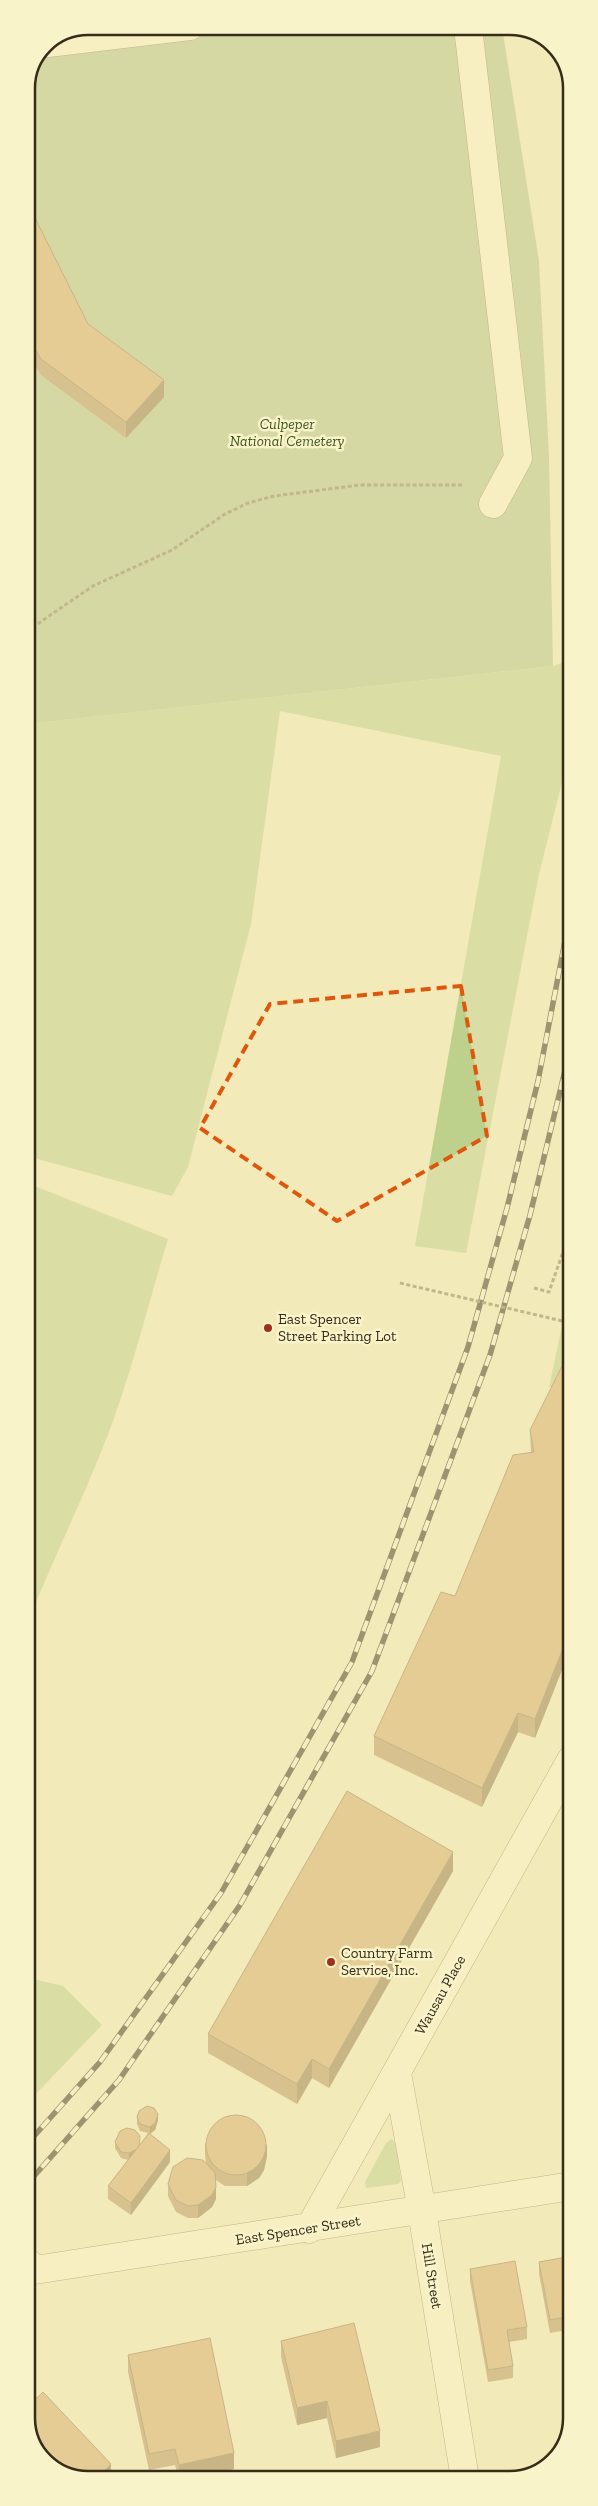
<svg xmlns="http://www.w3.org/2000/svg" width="598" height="2506" font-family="'Zilla Slab',serif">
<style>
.green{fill:#bdd08c}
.cemetery{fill:#b4c38d}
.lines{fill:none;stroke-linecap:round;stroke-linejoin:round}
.minor-casing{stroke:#897852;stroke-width:29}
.path{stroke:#897852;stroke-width:3;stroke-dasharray:4 2.5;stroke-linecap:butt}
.minor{stroke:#fcf6cc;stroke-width:28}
.rail-casing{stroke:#362c19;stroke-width:5.5}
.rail{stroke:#f9f3c9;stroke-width:4;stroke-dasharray:11;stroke-linecap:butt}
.path-bridge{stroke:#897852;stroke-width:3;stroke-dasharray:4 2.5;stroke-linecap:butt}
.wall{fill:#b6905b}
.shaded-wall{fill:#94764a}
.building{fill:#d4a86a;stroke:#94764a}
.marked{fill:none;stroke:#df570d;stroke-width:4;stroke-dasharray:10 6;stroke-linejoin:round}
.poi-dot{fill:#9e311d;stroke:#f9f3c9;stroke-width:2}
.labels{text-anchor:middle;stroke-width:5;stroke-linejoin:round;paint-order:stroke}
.park-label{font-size:15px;font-style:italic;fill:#3e551d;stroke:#f9f3c9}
.poi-label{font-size:15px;fill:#362c19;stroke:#f9f3c9;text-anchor:start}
.street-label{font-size:15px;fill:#362c19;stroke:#f9f3c9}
.rim{fill:none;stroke:#362c19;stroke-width:2.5}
</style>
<rect width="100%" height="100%" fill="#f2eab8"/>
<g class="green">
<polygon points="571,660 569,754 539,874 466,1253 415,1246 501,756 280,711 251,924 188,1167 172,1196 27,1156 27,724 553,666"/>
<path d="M27 1183 168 1239C150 1298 135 1359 114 1418 89 1488 54 1555 27 1625Z"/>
<polygon points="571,1284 571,1384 549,1387"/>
<polygon points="29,1978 63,1986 102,2025 27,2103 27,1979"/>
<polygon points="392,2139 396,2144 401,2181 398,2184 366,2188 365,2182 386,2143"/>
</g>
<polygon class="cemetery" points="88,26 502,27 539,261 549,457 553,666 27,724 26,88 44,44"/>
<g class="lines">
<defs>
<g id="minor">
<polyline points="468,27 518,458 493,504"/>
<polyline points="48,43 190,26"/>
<polyline points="397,2073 422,2211 465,2479"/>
<polyline points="309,2229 571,1760"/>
<polyline points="27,2262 35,2270 572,2186"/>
</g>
</defs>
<use href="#minor" class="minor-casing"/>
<g class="path">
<polyline points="27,631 93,586 172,550 225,514 248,503 274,496 360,485 464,485"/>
<polyline points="534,1288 549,1292 571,1229"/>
</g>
<use href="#minor" class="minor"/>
<defs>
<g id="rail">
<polyline points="27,2144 100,2062 221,1893 352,1662 468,1347 507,1208 538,1081 571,910"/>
<polyline points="27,2184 119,2080 240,1905 372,1671 490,1355 530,1215 571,1046"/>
</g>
</defs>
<use href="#rail" class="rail-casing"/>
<use href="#rail" class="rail"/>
<polyline class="path-bridge" points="400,1283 571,1323"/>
</g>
<g class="wall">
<polygon points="26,200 88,324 164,397 126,438 41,375 26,350"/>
<polygon points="571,1185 571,1209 570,1208 570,1189"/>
<polygon points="571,1365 571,1647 535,1738 518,1732 482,1807 374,1755 374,1736 455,1596 531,1453 530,1430"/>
<polygon points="453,1871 329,2088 312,2078 297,2104 208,2053 208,2034"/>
<polygon points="137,2117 158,2120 155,2130 149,2134 170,2162 131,2215 108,2199 108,2186 128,2160 121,2158 115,2148 115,2142 140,2145 148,2133 140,2131 137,2124"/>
<polygon points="205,2143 267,2156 264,2170 259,2178 247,2186 225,2186 216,2180 216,2199 212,2207 198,2218 188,2218 176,2212 168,2196 168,2184 206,2163 205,2155"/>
<polygon points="572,2256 572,2329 550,2333 539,2274 539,2262"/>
<polygon points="470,2269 527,2327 527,2339 509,2342 513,2366 513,2378 488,2382 470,2281"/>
<polygon points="281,2341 380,2447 336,2458 327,2418 297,2425 281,2357"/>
<polygon points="128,2355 234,2469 188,2479 179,2479 175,2465 149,2470 128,2372"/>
</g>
<g class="shaded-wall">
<polygon points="164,380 164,397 126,438 126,422"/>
<polygon points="571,1580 571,1599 567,1610 564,1597"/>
<polygon points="571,1628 571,1647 535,1738 535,1719"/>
<polygon points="518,1713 518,1732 482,1807 482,1788"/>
<polygon points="453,1852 453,1871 329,2088 329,2069"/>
<polygon points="312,2059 312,2078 297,2104 297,2084"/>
<polygon points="158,2114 158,2120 155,2130 150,2134 150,2127"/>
<polygon points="267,2144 267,2156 264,2170 259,2178 247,2186 247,2174"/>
<polygon points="139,2147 129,2160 129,2153"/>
<polygon points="170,2150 170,2162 131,2215 131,2203"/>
<polygon points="216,2187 216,2199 212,2207 198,2218 198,2205"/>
<polygon points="327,2401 327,2418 297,2425 297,2408"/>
<polygon points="380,2431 380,2447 336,2458 336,2441"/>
<polygon points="234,2453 234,2469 188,2479 179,2479 179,2465"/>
<polygon points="111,2464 111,2476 108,2480 95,2480"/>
</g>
<g class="building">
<polygon points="26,200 88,324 164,380 126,422 41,359 26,333"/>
<polygon points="571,1365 571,1580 564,1597 571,1599 571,1628 535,1719 518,1713 482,1788 374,1736 441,1592 455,1596 513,1455 534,1452 530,1430 562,1366"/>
<polygon points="571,1592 571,1599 569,1598"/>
<polygon points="347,1791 453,1852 329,2069 312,2059 297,2084 208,2034"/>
<polygon points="147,2106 154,2108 158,2114 155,2123 150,2127 140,2124 137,2117 139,2111"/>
<circle cx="236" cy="2145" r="30"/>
<polygon points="127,2128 135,2130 140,2136 139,2146 137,2149 129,2153 121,2152 115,2142 120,2131"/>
<polygon points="149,2133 170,2150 131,2203 108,2186"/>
<polygon points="187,2158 203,2160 215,2173 216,2187 212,2195 198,2205 188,2206 176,2200 168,2184 173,2167"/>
<polygon points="572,2256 572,2316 550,2320 539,2262"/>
<polygon points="515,2261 527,2327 507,2330 513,2366 488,2370 470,2269"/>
<polygon points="354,2323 380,2431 336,2441 327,2401 297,2408 281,2341"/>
<polygon points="210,2338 234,2453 179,2465 175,2449 149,2454 128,2355"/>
<polygon points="43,2392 111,2464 95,2480 83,2480 47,2464 27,2430 27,2407"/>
</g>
<path d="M0 0H598V2506H0ZM461 986 487 1136 337 1221 200 1128 270 1004Z" fill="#f2eab8" fill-opacity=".55" fill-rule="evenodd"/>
<path class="marked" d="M461 986 487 1136 337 1221 200 1128 270 1004Z"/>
<g class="poi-dot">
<circle cx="268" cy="1328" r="5"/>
<circle cx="331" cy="1962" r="5"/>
</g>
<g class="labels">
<g class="park-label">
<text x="287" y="429">Culpeper<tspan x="287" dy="17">National Cemetery</tspan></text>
</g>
<g class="poi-label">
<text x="278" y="1324">East Spencer<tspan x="278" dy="17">Street Parking Lot</tspan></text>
<text x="341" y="1958">Country Farm<tspan x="341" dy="17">Service, Inc.</tspan></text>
</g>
<g class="street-label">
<text transform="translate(440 1995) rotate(-61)" y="5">Wausau Place</text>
<text transform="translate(298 2230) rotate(-9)" y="5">East Spencer Street</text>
<text transform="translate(432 2276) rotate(81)" y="5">Hill Street</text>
</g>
</g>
<path d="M0 0H598V2506H0ZM88 35H510A53 53 0 0 1 563 88V2418A53 53 0 0 1 510 2471H88A53 53 0 0 1 35 2418V88A53 53 0 0 1 88 35Z" fill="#f9f3c9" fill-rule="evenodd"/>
<path class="rim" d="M88 35H510A53 53 0 0 1 563 88V2418A53 53 0 0 1 510 2471H88A53 53 0 0 1 35 2418V88A53 53 0 0 1 88 35Z"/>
</svg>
